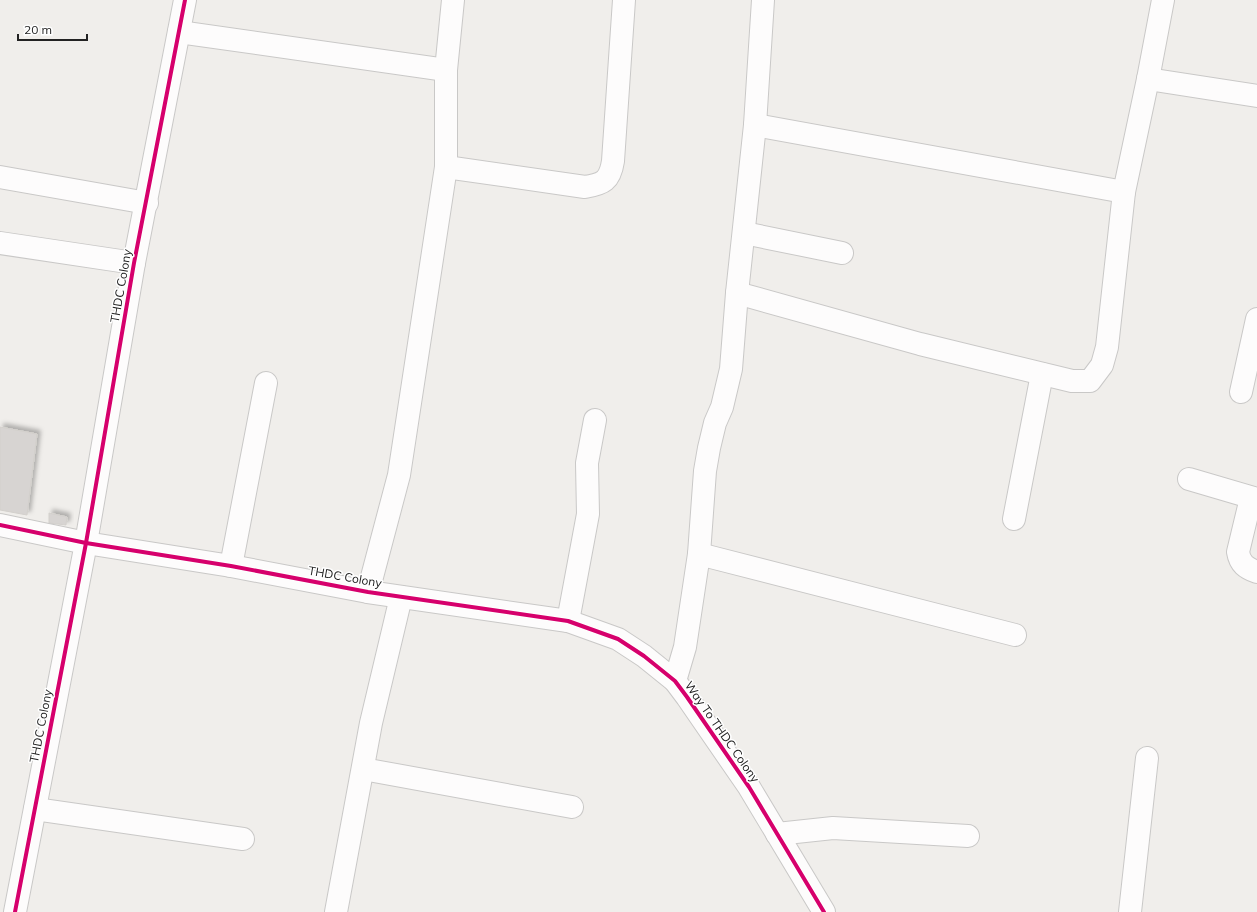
<svg xmlns="http://www.w3.org/2000/svg" width="1257" height="912" font-family="Mulish,sans-serif">
<style>
.building{fill:#d7d4d2;stroke:#d3d0cc;filter:url(#shadow)}
.lines{fill:none;stroke-linecap:round;stroke-linejoin:round}
.minor-casing{stroke:#c9c8c7;stroke-width:24}
.minor{stroke:#fdfcfc;stroke-width:22}
.cycleway-casing{stroke:#fff;stroke-width:6}
.cycleway{stroke:#d6006c;stroke-width:4}
.labels{text-anchor:middle;stroke-width:3;stroke-linejoin:round;paint-order:stroke}
.street-label{font-size:12px;fill:#222;stroke:#fff}
</style>
<defs>
<filter id="shadow"><feDropShadow dx="3.5" dy="-3.5" stdDeviation="2" flood-color="#0004"/></filter>
</defs>
<rect width="100%" height="100%" fill="#f0eeeb"/>
<g class="building">
<polygon points="0,427 37,434 27,515 0,510"/>
<polygon points="49,513 67,517 66,525 49,523"/>
</g>
<g class="lines">
<defs>
<g id="minor">
<polyline points="179,32 446,70"/>
<polyline points="1148,79 1257,96"/>
<polyline points="755,125 1124,192"/>
<path d="M446 167 585 187C603 184 610 181 613 161L624 0"/>
<polyline points="0,177 147,203"/>
<polyline points="744,233 842,253"/>
<polyline points="0,243 134,263"/>
<polyline points="737,293 920,344 1072,381 1090,381 1102,365 1107,347 1124,192 1148,79 1163,0"/>
<polyline points="1241,392 1257,319"/>
<polyline points="1189,479 1257,499"/>
<path d="M1251 498 1238 552C1240 564 1246 568 1257 572"/>
<polyline points="1014,519 1042,374"/>
<polyline points="0,525 86,543 231,566 368,592 568,621 618,639 644,656 675,681 687,697 749,787 824,912"/>
<polyline points="699,554 1015,635"/>
<polyline points="231,566 266,383"/>
<polyline points="368,592 399,475 446,167 446,70 453,0"/>
<polyline points="568,621 588,514 587,463 595,420"/>
<polyline points="675,681 685,647 699,554 705,471 709,448 715,423 722,407 731,369 737,293 755,125 763,0"/>
<polyline points="363,769 572,807"/>
<polyline points="35,809 243,839"/>
<polyline points="777,834 833,828 968,836"/>
<polyline points="15,912 86,543 134,263 185,0"/>
<polyline points="336,912 371,723 401,597"/>
<polyline points="1130,912 1147,758"/>
</g>
</defs>
<use href="#minor" class="minor-casing"/>
<use href="#minor" class="minor"/>
<defs>
<g id="cycleway">
<polyline points="0,525 86,543 231,566 368,592 568,621 618,639 644,656 675,681 687,697 749,787 824,912"/>
<polyline points="15,912 86,543 134,263 185,0"/>
</g>
</defs>
<use href="#cycleway" class="cycleway-casing"/>
<use href="#cycleway" class="cycleway"/>
</g>
<g class="labels">
<g class="street-label">
<text transform="translate(121 286) rotate(-80)" y="4">THDC Colony</text>
<text transform="translate(345 577) rotate(10)" y="4">THDC Colony</text>
<text transform="translate(41 726) rotate(-79)" y="4">THDC Colony</text>
<text transform="translate(722 732) rotate(55)" y="4">Way To THDC Colony</text>
</g>
</g>
<path d="M18 34v6h69v-6" fill="none" stroke="#222222" stroke-width="2"/>
<text x="24" y="34" font-size="12" fill="#222222" stroke="#ffffff" stroke-width="3" paint-order="stroke">20 m</text>
</svg>
